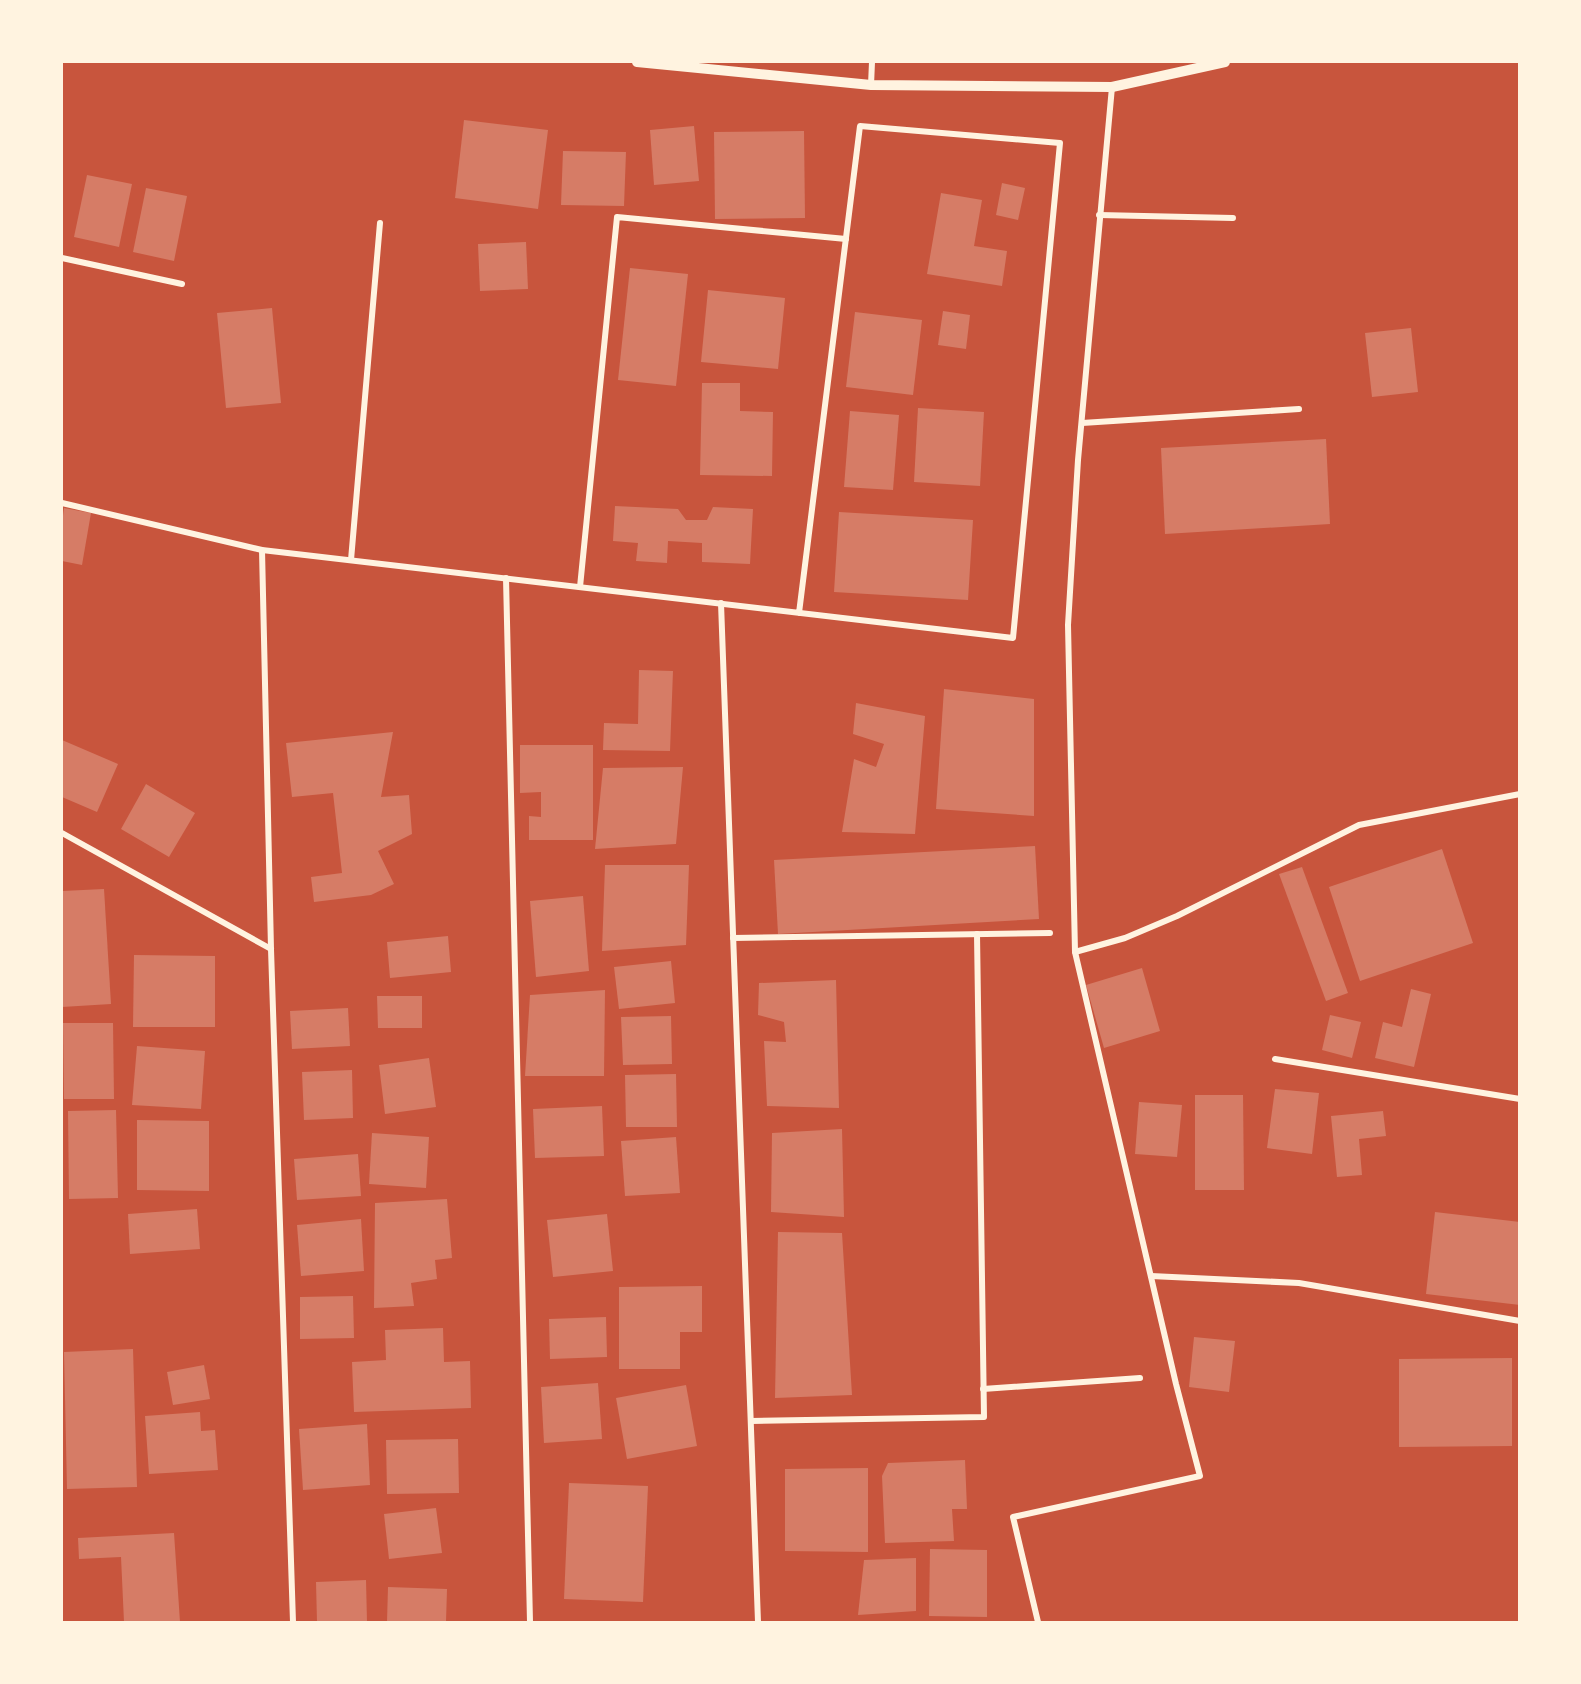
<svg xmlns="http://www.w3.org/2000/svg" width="1581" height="1684" font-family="Bitter,serif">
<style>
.building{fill:#d67c66}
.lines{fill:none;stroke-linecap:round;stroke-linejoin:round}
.minor{stroke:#fff3e0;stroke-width:6}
.tertiary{stroke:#fff3e0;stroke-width:10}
</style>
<rect width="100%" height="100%" fill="#c8553d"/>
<g class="building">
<polygon points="464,120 548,130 538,209 455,198"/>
<polygon points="694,126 699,181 654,185 650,130"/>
<polygon points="804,131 805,218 715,219 714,132"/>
<polygon points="563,151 626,152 624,206 561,205"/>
<polygon points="87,175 132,184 119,247 74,237"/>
<polygon points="1002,183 1025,188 1018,220 996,215"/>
<polygon points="146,188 187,196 174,261 133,252"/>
<polygon points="941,193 982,200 974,246 1007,251 1002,286 927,274"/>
<polygon points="526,242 528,289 480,291 478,244"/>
<polygon points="630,268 688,274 676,386 618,380"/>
<polygon points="708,290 785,298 778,369 701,362"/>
<polygon points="272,308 281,403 226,408 217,313"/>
<polygon points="943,311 970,315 966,349 938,345"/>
<polygon points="855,312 922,320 913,395 846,387"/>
<polygon points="1411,328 1418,392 1372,397 1365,333"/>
<polygon points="702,383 740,383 740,411 773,412 772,476 700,475"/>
<polygon points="918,408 984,412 980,486 914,482"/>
<polygon points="850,411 899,415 893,490 844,487"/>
<polygon points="1326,439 1330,524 1165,534 1161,448"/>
<polygon points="615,506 678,509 686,520 707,520 713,507 753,509 750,564 702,562 702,543 668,541 667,563 636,561 638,543 613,541"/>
<polygon points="64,508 91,513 82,565 62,561 62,523"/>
<polygon points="839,512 973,520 968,600 834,592"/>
<polygon points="639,670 673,671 670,751 603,750 604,723 638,724"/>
<polygon points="944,689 1034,699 1034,816 936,809"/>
<polygon points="856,703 925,716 915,834 842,832 854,759 876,767 884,744 853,734"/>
<polygon points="393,732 381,797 409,795 412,834 378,851 394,884 371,895 314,902 311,877 342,873 333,793 292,797 286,743"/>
<polygon points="62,740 118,764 97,812 62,797"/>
<polygon points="520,745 593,745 593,840 529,840 529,816 541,817 541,792 520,793"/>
<polygon points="683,767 676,844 595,849 603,768"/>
<polygon points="146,784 195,813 169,857 121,829"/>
<polygon points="1035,846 1039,919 778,934 774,860"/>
<polygon points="1442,849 1473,943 1360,981 1329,887"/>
<polygon points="605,865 689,865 686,945 602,951"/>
<polygon points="1302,867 1348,993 1326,1001 1279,874"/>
<polygon points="104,889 111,1004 62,1007 62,891"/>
<polygon points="583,896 589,971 536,977 530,901"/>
<polygon points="448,936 451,972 390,978 387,942"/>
<polygon points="134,955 215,956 215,1027 133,1027"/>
<polygon points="671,961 675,1003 619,1009 614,967"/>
<polygon points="1142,968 1160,1031 1104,1048 1086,985"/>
<polygon points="836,980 839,1108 767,1106 764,1041 786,1042 784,1022 758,1015 759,983"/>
<polygon points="1411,989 1431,994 1414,1067 1375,1058 1383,1022 1402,1027"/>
<polygon points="605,990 604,1076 525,1076 530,995"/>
<polygon points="377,996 422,996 422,1028 378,1028"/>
<polygon points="348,1008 350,1046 292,1049 290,1011"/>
<polygon points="1330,1015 1361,1022 1352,1058 1322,1050"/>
<polygon points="671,1016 672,1064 623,1065 621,1017"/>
<polygon points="63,1023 113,1023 114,1099 64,1099"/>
<polygon points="137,1046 205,1051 201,1109 132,1105"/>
<polygon points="429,1058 436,1107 385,1114 379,1065"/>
<polygon points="352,1070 353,1118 304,1120 302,1072"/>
<polygon points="676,1074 677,1127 626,1127 625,1075"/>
<polygon points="1275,1089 1319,1093 1312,1154 1267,1148"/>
<polygon points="1195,1095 1243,1095 1244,1190 1195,1190"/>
<polygon points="1139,1102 1182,1105 1177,1157 1135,1154"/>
<polygon points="602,1106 604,1156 535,1158 533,1109"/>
<polygon points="116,1110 118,1198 69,1199 68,1111"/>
<polygon points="1383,1111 1386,1136 1359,1139 1362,1175 1337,1177 1331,1116"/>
<polygon points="137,1120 209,1121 209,1191 137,1190"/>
<polygon points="842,1129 844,1217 771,1212 772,1133"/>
<polygon points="372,1133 429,1137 426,1188 369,1184"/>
<polygon points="676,1137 680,1193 625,1196 621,1141"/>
<polygon points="358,1154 361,1196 297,1200 294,1159"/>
<polygon points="447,1199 452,1258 435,1260 437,1279 411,1283 414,1306 374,1308 375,1203"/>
<polygon points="197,1209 200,1249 130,1254 128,1214"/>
<polygon points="1435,1212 1520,1222 1520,1305 1426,1294"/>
<polygon points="607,1214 613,1271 553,1277 547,1220"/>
<polygon points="361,1219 364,1271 301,1276 297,1225"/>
<polygon points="778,1232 842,1233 852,1395 775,1398"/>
<polygon points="702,1286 702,1332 680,1332 680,1369 619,1369 619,1287"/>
<polygon points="353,1296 354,1338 300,1339 300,1297"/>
<polygon points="606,1317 607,1357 550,1359 549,1319"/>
<polygon points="443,1328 444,1362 470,1361 471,1408 354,1412 352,1362 386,1360 385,1330"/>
<polygon points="1194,1337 1235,1341 1229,1392 1189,1387"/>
<polygon points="133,1349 137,1487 67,1489 64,1352"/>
<polygon points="1512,1358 1512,1446 1399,1447 1399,1359"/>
<polygon points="204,1365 210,1399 173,1405 167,1372"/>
<polygon points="598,1383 602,1439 544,1443 541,1387"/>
<polygon points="686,1385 697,1446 627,1459 616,1398"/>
<polygon points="200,1412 201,1431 215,1430 218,1470 149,1474 145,1416"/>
<polygon points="367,1424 370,1485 303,1490 299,1429"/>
<polygon points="458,1439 459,1493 387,1494 386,1440"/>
<polygon points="965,1460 967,1509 952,1509 954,1541 885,1543 882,1476 888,1463"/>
<polygon points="868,1468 868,1552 785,1551 785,1469"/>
<polygon points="569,1483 648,1486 643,1602 564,1599"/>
<polygon points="436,1508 442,1553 389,1559 384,1514"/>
<polygon points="174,1533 180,1622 124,1622 121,1557 79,1559 78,1538"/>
<polygon points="930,1549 987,1550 987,1617 929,1616"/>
<polygon points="916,1558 916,1611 858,1615 864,1560"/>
<polygon points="366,1580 367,1622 317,1622 316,1582"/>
<polygon points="388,1587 447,1589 446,1622 387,1622"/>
</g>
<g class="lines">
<g class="minor">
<polyline points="871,85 872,62"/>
<polyline points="1099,215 1233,218"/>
<polyline points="62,258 182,284"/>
<polyline points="1082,423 1299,409"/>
<polyline points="62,503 262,550 1013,638 1060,143 860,126 799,613"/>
<polyline points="262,550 271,949 293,1622"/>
<polyline points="351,560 380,223"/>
<polyline points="506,578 530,1622"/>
<polyline points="580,587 617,217 846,239"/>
<polyline points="721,603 758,1622"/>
<polyline points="62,833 271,949"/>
<polyline points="733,938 1050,933"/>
<polyline points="1075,952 1125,938 1177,916 1359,825 1520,794"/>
<polyline points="1275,1059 1520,1099"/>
<polyline points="1151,1276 1299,1283 1520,1321"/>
<polyline points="983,1389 1140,1378"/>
<polyline points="751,1421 984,1417 977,934"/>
<polyline points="1038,1622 1013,1517 1200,1476 1176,1384 1075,952 1068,625 1078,460 1112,87"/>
</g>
<polyline class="tertiary" points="637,62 871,85 1112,87 1225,62"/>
</g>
<rect width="1581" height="1684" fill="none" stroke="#fff3e0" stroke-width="126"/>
</svg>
